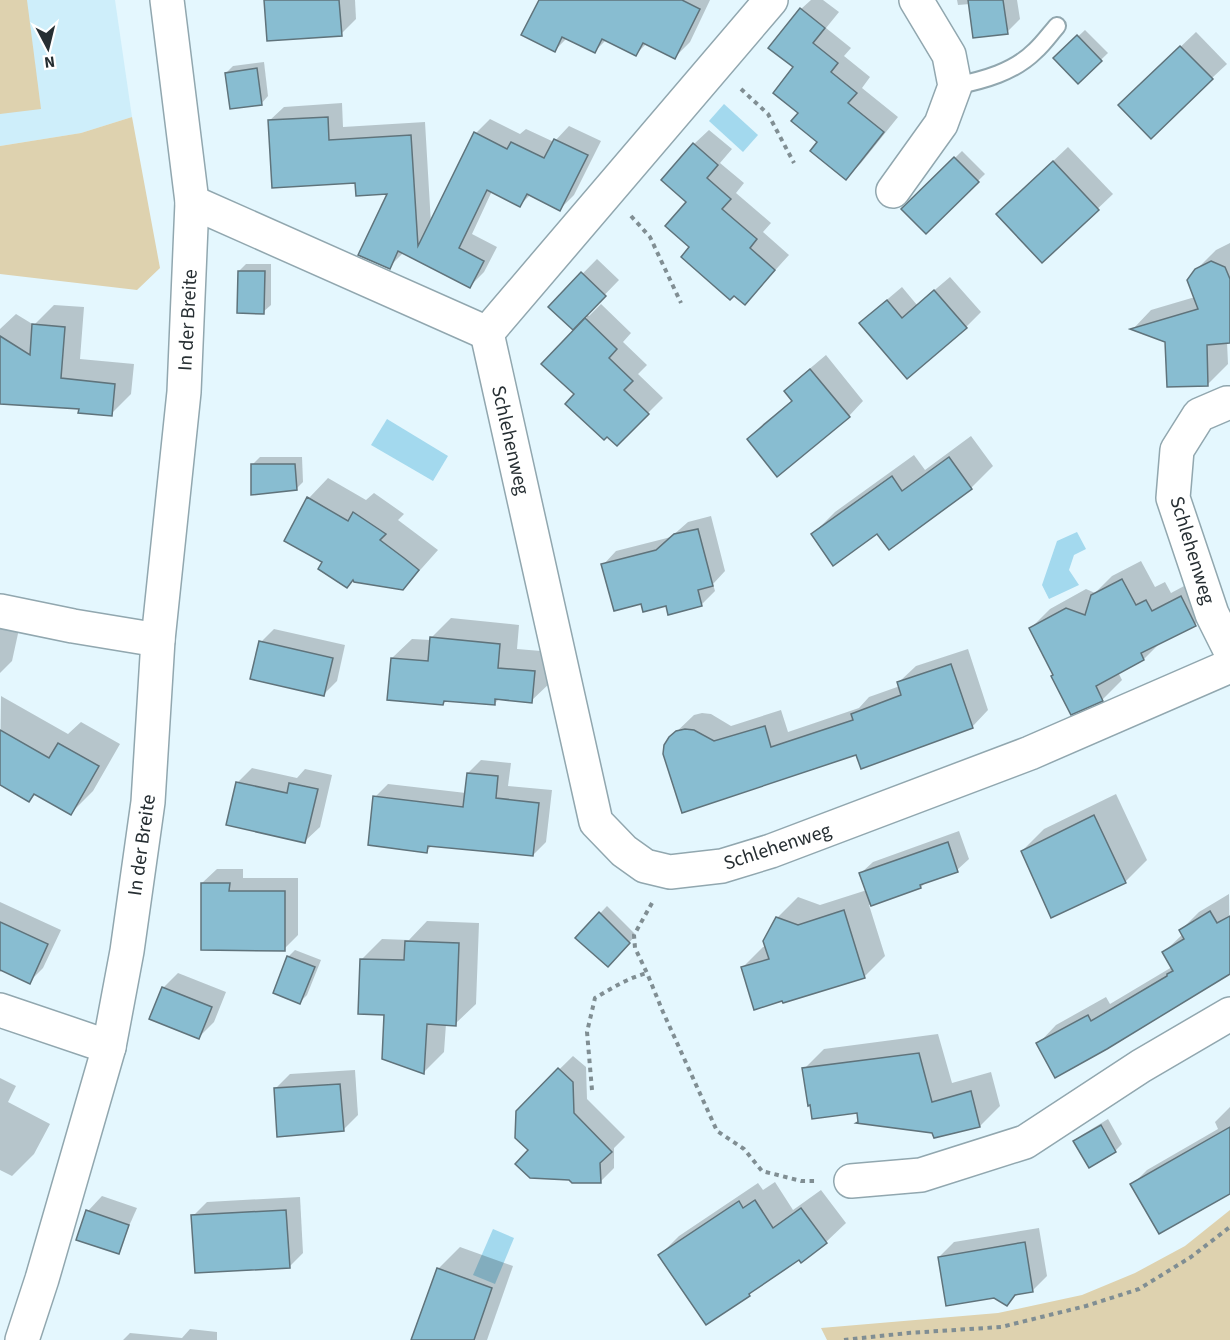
<svg xmlns="http://www.w3.org/2000/svg" width="1230" height="1340" font-family="'Source Sans 3',sans-serif">
<style>
.built{fill:#ceeefa}
.green{fill:#ded2af}
.water{fill:#a3d9ee}
.shadow{fill:#0003}
.building{fill:#88bdd1;stroke:#5f737b;stroke-width:1.5}
.lines{fill:none;stroke-linecap:round;stroke-linejoin:round}
.lane-casing{stroke:#91a7af;stroke-width:20}
.street-casing{stroke:#91a7af;stroke-width:36}
.path{stroke:#808e93;stroke-width:4;stroke-dasharray:4.5 4.5;stroke-linecap:butt}
.lane{stroke:#fff;stroke-width:16}
.street{stroke:#fff;stroke-width:33}
.labels{text-anchor:middle;stroke-width:5;stroke-linejoin:round;paint-order:stroke}
.street-label{font-size:20px;fill:#262e32;stroke:#fff}
</style>
<rect width="100%" height="100%" fill="#e4f7fe"/>
<polygon class="built" points="0,0 115,0 132,117 81,133 0,146"/>
<g class="green">
<polygon points="0,0 27,0 41,109 0,114"/>
<polygon points="132,117 160,268 137,290 0,274 0,146 81,133"/>
<polygon points="1230,1210 1230,1340 827,1340 821,1328 998,1313 1082,1295 1135,1273 1185,1246"/>
</g>
<g class="water">
<polygon points="724,104 758,135 743,152 709,121"/>
<polygon points="387,419 448,456 433,481 371,445"/>
<polygon points="1077,532 1086,549 1074,555 1069,570 1079,585 1049,599 1042,585 1057,541"/>
<polygon points="493,1229 514,1238 495,1284 473,1275"/>
</g>
<g class="shadow">
<polygon points="266,0 355,0 356,19 341,34"/>
<polygon points="540,0 710,0 690,42 675,57 647,43 636,54 606,40 595,51 567,38 555,50"/>
<polygon points="811,0 823,0 839,12 826,28 851,48 844,56 870,77 862,88 898,117 861,163 846,178 800,112 795,67 801,9"/>
<polygon points="957,0 1017,0 1020,19 1007,32 970,4 958,5"/>
<polygon points="1085,30 1108,53 1078,82 1055,58"/>
<polygon points="1196,32 1227,64 1212,78 1120,105"/>
<polygon points="264,62 268,96 261,104 226,73 233,66"/>
<polygon points="342,103 343,127 425,122 431,224 476,133 490,119 520,134 526,129 554,142 569,126 601,141 574,195 560,209 531,194 520,205 492,191 472,234 497,247 484,272 470,286 403,253 389,267 389,192 357,182 269,121 284,107"/>
<polygon points="709,130 732,149 720,163 744,183 736,193 771,223 763,232 789,255 759,288 691,247 688,202 694,144"/>
<polygon points="1068,147 1113,194 1043,261 1013,199"/>
<polygon points="962,151 985,174 926,232 903,209"/>
<polygon points="1230,243 1230,342 1227,342 1228,364 1208,384 1166,341 1133,329 1151,310 1195,297 1196,270 1216,250"/>
<polygon points="597,259 619,280 586,314 589,316 601,304 631,333 623,342 647,365 638,374 663,398 617,444 576,394 543,364 587,318 585,316 550,307"/>
<polygon points="246,264 271,264 271,305 263,312 239,271"/>
<polygon points="950,277 981,312 966,327 861,324 876,309 902,287 917,305"/>
<polygon points="54,305 84,307 80,359 134,364 131,394 111,414 80,408 0,403 0,329 16,314 34,325"/>
<polygon points="826,355 863,401 849,416 749,439 763,424 793,400 786,391 801,376"/>
<polygon points="971,436 993,466 971,488 877,532 813,534 835,512 914,455 925,470"/>
<polygon points="260,457 302,457 303,482 296,489 253,464"/>
<polygon points="328,478 366,500 374,493 404,514 398,520 438,550 422,568 402,588 354,579 347,586 324,561 309,498"/>
<polygon points="711,516 725,571 713,584 715,591 701,605 667,604 603,565 616,551 671,537 688,522"/>
<polygon points="1141,561 1155,587 1165,582 1171,593 1201,577 1215,605 1195,624 1162,641 1144,659 1118,672 1122,680 1103,699 1072,713 1055,675 1030,629 1050,609 1086,589 1095,593 1112,576"/>
<polygon points="451,618 519,625 517,649 553,652 551,682 531,701 500,698 494,704 447,699 443,704 392,658 412,639 431,640 431,638"/>
<polygon points="0,624 19,629 12,661 0,673"/>
<polygon points="274,629 345,645 337,681 324,694 261,642"/>
<polygon points="968,649 988,710 972,727 857,754 683,811 670,738 694,715 702,713 711,714 731,726 781,710 788,732 859,708 869,697 900,686 899,682 916,666"/>
<polygon points="1,696 68,734 81,722 120,744 93,791 71,813 36,794 29,800 0,783"/>
<polygon points="481,760 511,763 508,786 552,790 546,842 533,855 433,845 426,851 375,797 388,784 466,793 468,773"/>
<polygon points="252,768 297,778 305,769 332,775 320,827 305,841 237,783"/>
<polygon points="1116,794 1147,860 1125,882 1022,851 1044,829"/>
<polygon points="959,831 969,859 957,870 927,881 921,887 869,905 885,956 864,977 742,968 763,947 766,946 777,918 798,897 820,905 867,890 861,873 873,862"/>
<polygon points="217,869 243,869 243,878 298,878 298,935 284,949 202,883"/>
<polygon points="1229,894 1230,973 1038,1044 1056,1025 1106,997 1110,1004 1172,967 1164,952 1183,934 1181,930 1199,912"/>
<polygon points="0,902 61,930 43,968 29,982 3,970 0,972"/>
<polygon points="607,906 636,935 615,958 577,938"/>
<polygon points="427,921 479,923 476,1004 455,1024 446,1024 444,1052 424,1072 386,1014 362,959 382,939 409,940"/>
<polygon points="295,950 321,960 307,995 300,1002 288,957"/>
<polygon points="178,973 226,992 214,1022 199,1037 163,988"/>
<polygon points="938,1034 952,1083 991,1072 1000,1106 980,1126 934,1131 858,1111 804,1069 824,1049"/>
<polygon points="573,1056 586,1067 587,1099 625,1137 614,1148 614,1168 600,1182 530,1150 517,1111"/>
<polygon points="355,1070 358,1115 343,1130 275,1089 290,1074"/>
<polygon points="0,1078 16,1086 8,1102 50,1124 34,1154 12,1176 0,1170"/>
<polygon points="1230,1107 1230,1189 1132,1185 1147,1170 1218,1129 1215,1122"/>
<polygon points="1108,1119 1122,1144 1115,1151 1090,1166 1075,1142 1082,1135"/>
<polygon points="775,1182 793,1210 821,1190 846,1223 826,1242 801,1260 799,1258 757,1286 749,1295 660,1255 679,1236 758,1183 763,1190"/>
<polygon points="102,1196 137,1208 125,1235 88,1211"/>
<polygon points="300,1197 303,1253 289,1267 193,1216 207,1202"/>
<polygon points="1039,1228 1047,1276 1032,1291 1018,1293 1007,1304 939,1257 954,1242"/>
<polygon points="460,1247 513,1266 487,1340 413,1340 438,1269"/>
<polygon points="190,1329 217,1332 217,1340 123,1340 130,1333 182,1338"/>
</g>
<g class="building">
<polygon points="264,0 339,0 342,36 267,41"/>
<polygon points="539,0 682,0 700,9 675,59 643,43 636,56 602,39 595,53 562,37 555,52 521,35"/>
<polygon points="968,0 1003,0 1008,34 973,38"/>
<polygon points="800,8 825,28 813,43 838,63 831,72 857,93 848,103 884,132 846,180 810,151 817,142 791,121 798,113 773,93 793,67 768,48"/>
<polygon points="1077,35 1102,61 1078,84 1053,58"/>
<polygon points="1180,46 1213,79 1151,139 1118,105"/>
<polygon points="257,68 262,105 230,109 225,73"/>
<polygon points="328,117 329,140 411,135 418,246 474,132 507,149 511,142 544,158 554,139 588,155 560,211 527,194 520,207 487,190 459,248 484,261 470,288 398,251 390,269 358,255 387,194 356,196 355,183 272,188 268,120"/>
<polygon points="693,143 718,165 707,178 731,199 722,209 757,239 750,248 775,270 745,305 734,296 730,300 681,257 689,247 665,226 686,202 661,180"/>
<polygon points="954,157 979,182 926,234 901,209"/>
<polygon points="1053,161 1099,210 1042,263 996,214"/>
<polygon points="1211,261 1225,267 1230,279 1230,343 1207,345 1208,386 1167,387 1165,342 1130,329 1198,309 1187,280 1195,269"/>
<polygon points="238,271 265,271 264,314 237,313"/>
<polygon points="581,272 606,296 573,330 548,307"/>
<polygon points="934,290 967,328 907,379 859,323 887,300 902,318"/>
<polygon points="585,318 617,349 609,358 633,381 624,390 649,414 617,446 607,437 604,440 565,404 574,394 541,364"/>
<polygon points="32,324 65,327 61,378 115,384 112,416 78,413 79,409 0,404 0,336 30,355"/>
<polygon points="810,369 850,417 777,477 747,439 792,401 784,391"/>
<polygon points="949,457 972,489 889,550 877,534 833,566 811,534 892,476 902,491"/>
<polygon points="251,464 295,464 297,490 251,495"/>
<polygon points="307,497 348,521 353,512 386,534 380,540 404,558 419,570 403,590 354,582 353,580 347,588 318,569 322,562 284,541"/>
<polygon points="698,529 713,586 698,590 702,606 668,615 666,606 643,612 641,604 614,611 601,564 656,550 674,534"/>
<polygon points="1122,579 1136,605 1146,600 1152,611 1181,596 1196,626 1141,653 1144,660 1096,686 1103,701 1071,715 1051,676 1053,675 1029,628 1066,608 1085,615 1091,595"/>
<polygon points="430,637 500,644 498,668 535,671 532,703 495,699 495,705 444,701 443,705 387,700 391,658 428,661"/>
<polygon points="259,641 333,658 324,696 250,679"/>
<polygon points="951,664 973,728 861,769 856,755 682,813 663,754 664,745 669,737 676,731 685,729 694,730 714,741 765,726 771,747 853,720 851,714 901,695 897,682"/>
<polygon points="0,730 49,758 58,743 99,766 71,815 34,794 29,802 0,785"/>
<polygon points="467,773 498,776 496,798 539,803 533,856 428,846 427,853 368,845 373,796 463,807"/>
<polygon points="236,782 287,793 289,783 318,789 305,843 226,825"/>
<polygon points="1094,815 1126,883 1051,918 1021,851"/>
<polygon points="948,842 958,872 920,885 921,888 871,906 859,873"/>
<polygon points="201,883 230,883 229,891 285,891 285,951 201,950"/>
<polygon points="844,910 865,978 783,1003 782,1001 754,1010 741,967 769,959 763,941 776,917 798,925"/>
<polygon points="1210,911 1217,923 1230,916 1230,974 1107,1049 1055,1078 1036,1043 1088,1015 1091,1021 1167,976 1167,974 1173,971 1162,952 1184,939 1179,930"/>
<polygon points="599,912 630,943 608,967 575,938"/>
<polygon points="0,922 48,944 30,984 0,970"/>
<polygon points="405,941 459,943 456,1026 427,1024 424,1074 382,1059 384,1015 358,1014 360,959 404,960"/>
<polygon points="287,956 315,967 300,1004 273,993"/>
<polygon points="162,987 212,1007 199,1039 149,1019"/>
<polygon points="919,1053 932,1102 971,1091 980,1127 934,1138 932,1133 856,1123 858,1122 857,1113 812,1119 810,1105 808,1106 802,1068"/>
<polygon points="558,1068 573,1082 574,1113 612,1152 600,1163 601,1183 572,1183 569,1180 530,1178 515,1164 528,1150 515,1138 516,1111"/>
<polygon points="340,1084 344,1131 277,1137 274,1088"/>
<polygon points="1101,1125 1116,1152 1089,1168 1073,1141"/>
<polygon points="1230,1127 1230,1194 1159,1234 1130,1184"/>
<polygon points="755,1200 773,1228 801,1208 827,1243 801,1263 799,1260 749,1294 750,1296 706,1325 658,1255 739,1201 743,1208"/>
<polygon points="86,1210 129,1225 119,1254 76,1240"/>
<polygon points="286,1210 290,1268 195,1273 191,1215"/>
<polygon points="1025,1242 1033,1292 1015,1295 1007,1306 994,1298 946,1306 938,1257"/>
<polygon points="437,1268 492,1288 474,1340 411,1340"/>
</g>
<g class="lines">
<defs>
<path id="lane" d="M955 86C984 80 1014 72 1035 51 1043 44 1050 34 1057 26"/>
<g id="street">
<polyline points="771,0 487,333 596,822 624,851 645,866 670,872 722,866 771,851 1030,753 1230,666"/>
<polyline points="893,191 941,124 955,86 949,55 916,0"/>
<polyline points="192,202 487,333"/>
<polyline points="1230,403 1227,403 1199,415 1177,450 1173,498 1212,614 1230,650"/>
<polyline points="0,611 73,626 158,640"/>
<polyline points="0,1010 109,1047"/>
<polyline points="851,1181 921,1175 1025,1142 1141,1066 1230,1014"/>
<polyline points="22,1340 42,1279 109,1047 127,951 148,802 158,640 184,392 192,202 167,0"/>
</g>
</defs>
<use href="#lane" class="lane-casing"/>
<use href="#street" class="street-casing"/>
<g class="path">
<polyline points="741,89 768,114 794,163"/>
<polyline points="631,216 650,237 681,303"/>
<polyline points="652,903 634,935 635,948 647,973 663,1012 717,1131 744,1149 762,1171 801,1181 818,1181"/>
<path d="M592 1090 587 1032 595 998C612 988 628 978 647 973"/>
<polyline points="844,1340 908,1333 1001,1327 1086,1306 1139,1289 1191,1257 1230,1227"/>
</g>
<use href="#lane" class="lane"/>
<use href="#street" class="street"/>
</g>
<g class="labels">
<g class="street-label">
<text transform="translate(187 320) rotate(-87)" y="7">In der Breite</text>
<text transform="translate(511 440) rotate(77)" y="7">Schlehenweg</text>
<text transform="translate(1193 550) rotate(73)" y="7">Schlehenweg</text>
<text transform="translate(141 845) rotate(-82)" y="7">In der Breite</text>
<text transform="translate(777 846) rotate(-18)" y="7">Schlehenweg</text>
</g>
</g>
<g transform="translate(48 48) rotate(173)" stroke="#ffffff" stroke-width="4.5" paint-order="stroke">
<path d="M0-4.5L10 22L0 15L-10 22Z" fill="#262e32"/>
<text y="-9" font-size="16" font-weight="bold" text-anchor="middle" fill="#262e32">N</text>
</g>
</svg>
